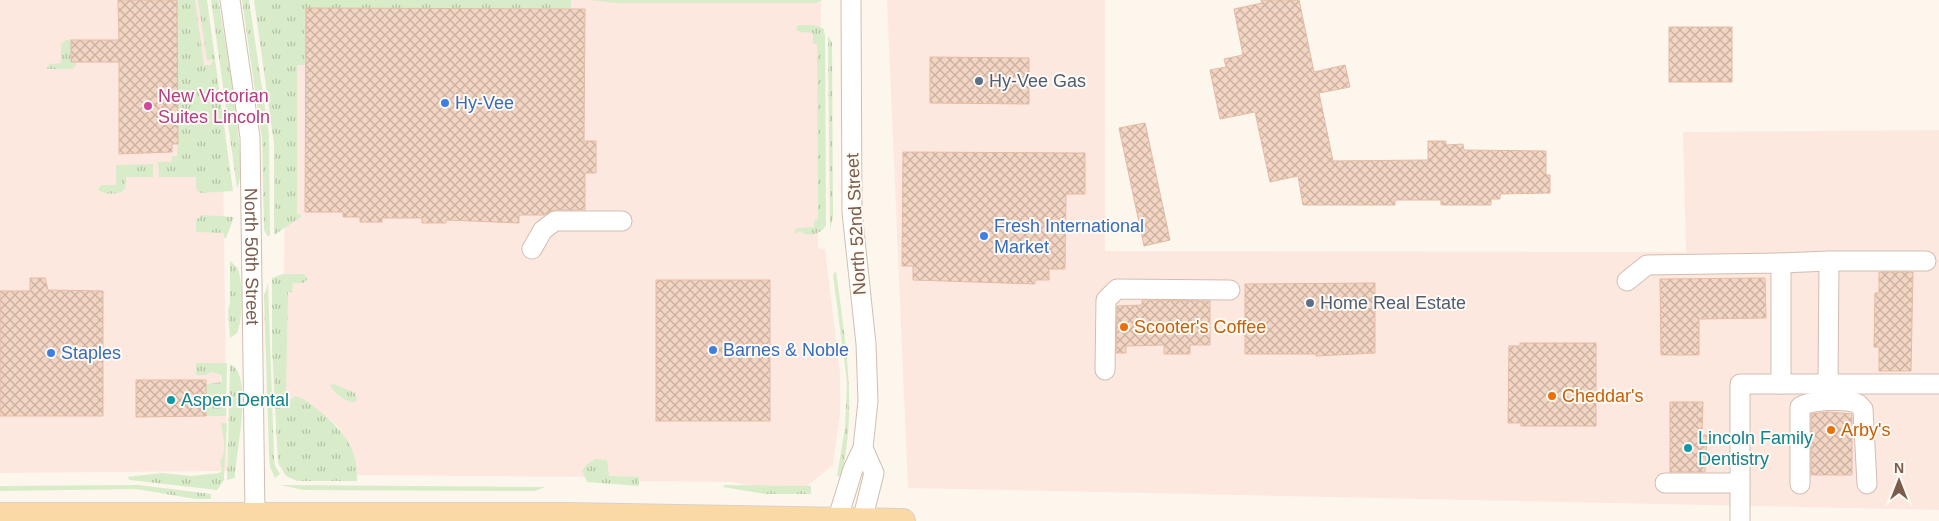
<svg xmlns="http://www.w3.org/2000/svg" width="1939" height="521" font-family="Helvetica,sans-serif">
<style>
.commercial{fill:#fde8e0}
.grass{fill:url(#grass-tufts)}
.building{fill:url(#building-cross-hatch);stroke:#e6bba3}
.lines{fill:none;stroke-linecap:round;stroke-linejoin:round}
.minor-casing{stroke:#d1beb0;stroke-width:21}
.major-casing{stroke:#dad1cd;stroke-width:26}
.minor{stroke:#fff;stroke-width:19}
.major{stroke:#fbd9a5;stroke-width:24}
.service-dot{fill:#5c6f8a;stroke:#fffaf3;stroke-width:2}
.shop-dot{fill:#3f7fe0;stroke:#fffaf3;stroke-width:2}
.hotel-dot{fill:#d1479c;stroke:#fffaf3;stroke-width:2}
.food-dot{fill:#e8710a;stroke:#fffaf3;stroke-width:2}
.culture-dot{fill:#0f9aa8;stroke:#fffaf3;stroke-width:2}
.labels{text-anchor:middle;stroke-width:4;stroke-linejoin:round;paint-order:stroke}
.service-label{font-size:18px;fill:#4e5e75;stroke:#fffaf3;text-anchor:start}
.hotel-label{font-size:18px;fill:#b23c85;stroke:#fffaf3;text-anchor:start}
.shop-label{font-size:18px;fill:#366cbe;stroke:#fffaf3;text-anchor:start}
.street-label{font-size:18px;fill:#7a5c4d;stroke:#fffaf3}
.food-label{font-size:18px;fill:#c56008;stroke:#fffaf3;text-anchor:start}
.culture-label{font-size:18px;fill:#0d838f;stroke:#fffaf3;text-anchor:start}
</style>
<defs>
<pattern id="grass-tufts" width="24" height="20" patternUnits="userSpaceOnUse" patternTransform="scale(1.25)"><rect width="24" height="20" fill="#d8ecc9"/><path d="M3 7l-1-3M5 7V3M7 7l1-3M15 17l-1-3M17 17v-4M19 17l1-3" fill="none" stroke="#b4c2a5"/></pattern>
<pattern id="building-cross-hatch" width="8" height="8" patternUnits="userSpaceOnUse" patternTransform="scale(1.25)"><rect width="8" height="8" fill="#f3d5c3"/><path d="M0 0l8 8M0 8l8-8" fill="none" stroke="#cab0a1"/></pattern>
</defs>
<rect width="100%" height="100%" fill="#fdf6ec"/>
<g class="commercial">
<polygon points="0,0 203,0 223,156 227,471 0,473"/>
<polygon points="261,0 821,0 818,248 825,249 840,373 840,414 833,465 801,491 762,488 732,482 615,481 596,477 356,475 340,429 332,421 324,415 283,404 285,151"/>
<polygon points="887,0 1105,0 1105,251 1686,252 1683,132 1939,130 1939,510 908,488"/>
</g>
<g class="grass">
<polygon points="177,0 195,0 204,65 211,65 212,60 207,60 198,0 207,0 233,191 200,193 196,189 196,177 159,177 158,162 172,162 172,156 177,156"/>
<path d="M211 0H218L219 4C223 32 250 172 237 188Z"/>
<polygon points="242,0 249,0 269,135 270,235 268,237 264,230 262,139"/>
<polygon points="254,0 571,0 571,8 306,8 305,65 297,65 297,214 301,215 301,217 274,235 274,144"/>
<polygon points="589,0 823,0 816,3 617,3"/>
<path d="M798 25H815L824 29 825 37 826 226C820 234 808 238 800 231L795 234V230L798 228 814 227V221L818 219 817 44H813V33L800 32 796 30Z"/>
<polygon points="828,36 832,43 833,217 830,230"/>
<polygon points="66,40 74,39 77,43 76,66 72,69 47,69 49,64 61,63 61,44"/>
<path d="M153 164V177H126L125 189C120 195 104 195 98 190L101 185H116V165Z"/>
<polygon points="202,215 234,217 226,238 224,238 224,233 196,232 196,220"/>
<path d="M230 261C233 264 237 266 238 270 243 281 243 321 237 333L230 338 228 310 230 303Z"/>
<path d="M836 271C845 340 858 408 841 477L837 476 845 428 847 382 833 275Z"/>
<path d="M283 274H304L308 279 303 283H293L292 292H288L286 396 290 400 295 396C307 399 311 405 321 412 343 431 359 450 357 481H297L286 476 278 463 272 348V278Z"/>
<polygon points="268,283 274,456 275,466 280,474 275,478 270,467 269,455 264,297"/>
<polygon points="196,363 227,363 226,416 206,416 206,384 222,382 222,375 212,372 206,375 196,375"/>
<path d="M230 364C255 375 235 455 235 478L227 480Z"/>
<path d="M334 384 355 393 357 400 355 402C347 403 333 393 330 385Z"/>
<path d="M221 423H227L224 474V480L217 490 130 480 127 477 162 473 191 476 219 473 222 471 220 461C228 451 222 434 221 423Z"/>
<polygon points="595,459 607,460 609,476 639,477 639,486 587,482 582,471 587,464"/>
<polygon points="138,485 211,494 211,499 196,499 136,489 0,491 0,486"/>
<polygon points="281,485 545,487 535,491 303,490"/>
<polygon points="724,485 811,486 811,494 765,494 723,487"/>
</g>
<g class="building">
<polygon points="118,0 177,0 178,144 172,144 172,152 119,154 119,62 71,62 71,40 119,40"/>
<polygon points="1261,0 1299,0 1314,72 1345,65 1350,87 1319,93 1333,161 1428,160 1428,141 1446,141 1446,145 1463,144 1464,150 1546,151 1546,175 1550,175 1550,193 1500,194 1500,199 1491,199 1491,205 1441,205 1441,200 1395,200 1395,205 1303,205 1298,176 1270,182 1255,112 1220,119 1210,70 1226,67 1224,59 1243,55 1234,9 1262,3"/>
<polygon points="306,8 585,9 584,141 596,141 596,173 585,173 585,210 555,210 544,215 519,215 519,223 446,220 446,223 422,223 422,218 382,218 382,222 360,222 360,217 343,217 343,212 305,212"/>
<rect x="1669" y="27" width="63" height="55"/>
<polygon points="930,57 1029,58 1029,104 930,103"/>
<polygon points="1145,123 1170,240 1144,246 1119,128"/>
<polygon points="903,152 1085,153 1085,194 1066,194 1065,269 1049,269 1049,280 1035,280 1035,284 913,280 913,266 902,266"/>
<polygon points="1879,272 1913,272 1911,371 1879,371 1879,347 1874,347 1875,293 1879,293"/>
<polygon points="30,278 45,278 48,290 103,291 103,416 0,416 0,291 30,291"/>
<polygon points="1765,278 1766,318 1699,319 1699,355 1661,355 1660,279"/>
<rect x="656" y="280" width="114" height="141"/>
<polygon points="1375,283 1375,353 1316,356 1316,354 1245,354 1245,284"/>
<polygon points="1142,300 1210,301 1210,345 1190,345 1190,354 1164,354 1164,345 1126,346 1126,353 1116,353 1117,306 1142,305"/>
<polygon points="1520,343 1596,343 1596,426 1521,426 1521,423 1508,423 1509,346 1520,346"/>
<polygon points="136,380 206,380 206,416 136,417"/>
<polygon points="1670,402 1703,402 1702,435 1707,435 1705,472 1670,472"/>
<polygon points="1828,412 1852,414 1852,475 1811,475 1811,414"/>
</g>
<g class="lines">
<defs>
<g id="minor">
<path id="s1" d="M230 0 250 137 255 514"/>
<polyline points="532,249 543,230 555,221 622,221"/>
<polyline points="1829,261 1926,261"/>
<polyline points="1781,263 1829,261 1828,384"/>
<polyline points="1627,281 1647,265 1781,263 1781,384"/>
<polyline points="1105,370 1106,300 1117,289 1230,290"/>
<polyline points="1665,483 1740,483"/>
<path d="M1800 484V407C1807 400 1849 398 1858 404 1858 404 1863 409 1863 409L1867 484"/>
<polyline points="837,521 853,469 863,448 868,401 866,344 852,212 851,0"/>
<polyline points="862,521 874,473 863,448"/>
<polyline points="1740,521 1740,384 1939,384"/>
</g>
<polyline id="major" points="0,515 567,515 903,521"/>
</defs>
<use href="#minor" class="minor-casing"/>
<use href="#major" class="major-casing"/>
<use href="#minor" class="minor"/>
<use href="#major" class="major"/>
</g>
<g class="service-dot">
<circle cx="979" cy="81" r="5"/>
<circle cx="1310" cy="303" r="5"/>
</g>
<g class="shop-dot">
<circle cx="445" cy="103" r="5"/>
<circle cx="984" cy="236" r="5"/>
<circle cx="713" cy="350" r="5"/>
<circle cx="51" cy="353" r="5"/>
</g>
<circle class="hotel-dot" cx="148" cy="106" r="5"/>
<g class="food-dot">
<circle cx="1124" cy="327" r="5"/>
<circle cx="1552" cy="396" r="5"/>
<circle cx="1831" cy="430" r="5"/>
</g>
<g class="culture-dot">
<circle cx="171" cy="400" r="5"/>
<circle cx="1688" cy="448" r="5"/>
</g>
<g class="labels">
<g class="service-label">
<text x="989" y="87">Hy-Vee Gas</text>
<text x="1320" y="309">Home Real Estate</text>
</g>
<g class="hotel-label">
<text x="158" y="102">New Victorian<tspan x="158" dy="21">Suites Lincoln</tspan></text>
</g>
<g class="shop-label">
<text x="455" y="109">Hy-Vee</text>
<text x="994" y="232">Fresh International<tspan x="994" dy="21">Market</tspan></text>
<text x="723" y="356">Barnes &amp; Noble</text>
<text x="61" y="359">Staples</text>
</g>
<g class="street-label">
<text transform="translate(856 224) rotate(-93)" y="6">North 52nd Street</text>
<text dy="6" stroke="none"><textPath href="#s1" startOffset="258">North 50th Street</textPath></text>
</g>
<g class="food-label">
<text x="1134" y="333">Scooter's Coffee</text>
<text x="1562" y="402">Cheddar's</text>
<text x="1841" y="436">Arby's</text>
</g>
<g class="culture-label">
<text x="181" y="406">Aspen Dental</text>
<text x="1698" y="444">Lincoln Family<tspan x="1698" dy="21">Dentistry</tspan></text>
</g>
</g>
<g transform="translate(1899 481)" stroke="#fffaf3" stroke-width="4" paint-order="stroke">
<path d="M0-4L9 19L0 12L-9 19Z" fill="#7a5c4d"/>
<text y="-8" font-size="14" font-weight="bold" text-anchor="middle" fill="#7a5c4d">N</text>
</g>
</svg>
